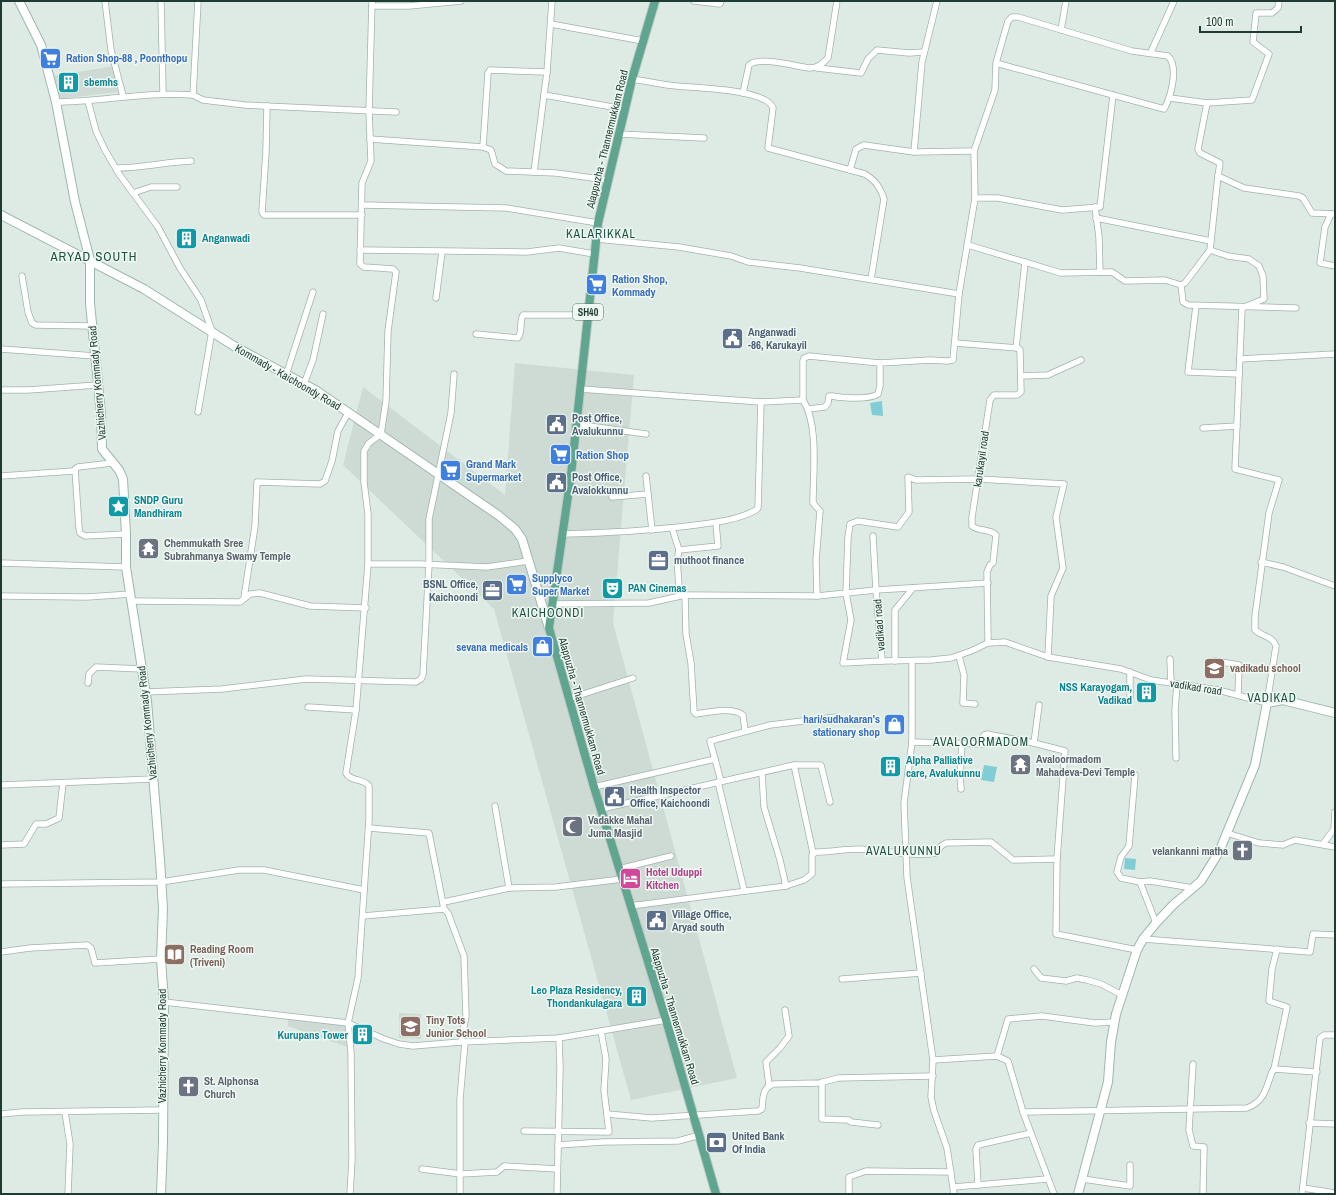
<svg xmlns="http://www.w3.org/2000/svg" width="1336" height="1195" font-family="'Archivo Narrow',sans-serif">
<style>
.built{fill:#cddbd4}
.water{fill:#81cdd6}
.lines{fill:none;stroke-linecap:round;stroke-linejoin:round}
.minor-casing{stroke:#a1b3ac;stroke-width:7}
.secondary-casing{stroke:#9cb8ad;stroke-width:10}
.primary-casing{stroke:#c0c8c6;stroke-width:10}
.minor{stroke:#fff;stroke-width:5.5}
.secondary{stroke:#fff;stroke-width:8}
.primary{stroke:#5fa58f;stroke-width:8}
.labels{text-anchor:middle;stroke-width:3;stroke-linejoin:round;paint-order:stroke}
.shield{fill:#eff8f3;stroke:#5d746d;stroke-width:1}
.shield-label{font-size:10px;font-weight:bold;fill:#1e3c33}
.shop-label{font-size:11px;font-weight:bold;fill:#366cbe;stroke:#eff8f3;text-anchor:start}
.culture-label{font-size:11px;font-weight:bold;fill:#0d838f;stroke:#eff8f3;text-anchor:start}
.street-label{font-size:11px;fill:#1e3c33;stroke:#eff8f3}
.service-label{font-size:11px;font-weight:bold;fill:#4e5e75;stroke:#eff8f3;text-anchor:start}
.worship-label{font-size:11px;font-weight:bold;fill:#5b616d;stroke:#eff8f3;text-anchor:start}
.education-label{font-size:11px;font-weight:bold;fill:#785e54;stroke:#eff8f3;text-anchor:start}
.hotel-label{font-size:11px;font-weight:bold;fill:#b23c85;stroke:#eff8f3;text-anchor:start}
.neighbourhood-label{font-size:12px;letter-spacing:1px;fill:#19503f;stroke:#eff8f3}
.quarter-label{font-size:13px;letter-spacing:1px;fill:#19503f;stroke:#eff8f3}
</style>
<rect width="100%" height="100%" fill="#deebe5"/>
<g class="built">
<polygon points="114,66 118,92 58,99 53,76"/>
<polygon points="515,363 634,375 613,623 737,1078 631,1100 494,609 343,465 363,387 505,495"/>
<polygon points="399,1013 421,1014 421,1039 399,1038"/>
<polygon points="288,1016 347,1021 350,1048 288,1026"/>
</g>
<g class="water">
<polygon points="882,401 883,416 872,415 870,403"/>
<polygon points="984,765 997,767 994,782 981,780"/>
<polygon points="1125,858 1136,859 1135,870 1124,869"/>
</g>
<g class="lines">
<defs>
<g id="minor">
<polyline points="105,1 111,50 123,96"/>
<polyline points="161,1 163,93"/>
<polyline points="198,1 193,95 203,100 245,105 396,112"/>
<polyline points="694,1 720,4 721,1"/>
<polyline points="372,6 409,6 461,1"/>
<polyline points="551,24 643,41"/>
<polyline points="1061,30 1066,1"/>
<polyline points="1151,52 1174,1"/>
<polyline points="817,68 861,73 868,59 877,50 909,53 924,52"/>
<path d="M632 79C647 81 662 85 677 86 696 88 766 89 773 108L768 148 865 174C876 181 880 187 884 199L871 279"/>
<path d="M743 93 749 65C759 56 795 66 809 68 818 68 822 64 828 58L837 1"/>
<polyline points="544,95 624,109"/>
<polyline points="1170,98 1207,103 1252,100 1269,54 1253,42 1256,13 1272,13 1278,8 1279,1"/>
<polyline points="88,101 96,131 105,150 119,174 158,227 180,268 201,300 212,331 198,412"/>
<path d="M56 102C102 102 146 91 193 95"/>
<polyline points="1207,103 1198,149 1200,153 1220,163 1218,176"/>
<polyline points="267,106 266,152 262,212 264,215 362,215"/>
<polyline points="618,134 704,138"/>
<polyline points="370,139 483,147 491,150 495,164 506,171 556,173 607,180"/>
<polyline points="483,147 488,73 490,70 547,72 552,1"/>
<polyline points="914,152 922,62 937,1"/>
<path d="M116 168C141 168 166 162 191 161"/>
<polyline points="850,170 856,149 864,145 914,152 974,151"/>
<polyline points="534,172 547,72"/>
<polyline points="133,193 151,187 177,187"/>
<polyline points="975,198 998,198 1062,210 1100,207 1113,95"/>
<polyline points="362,205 506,208 598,223"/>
<polyline points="1095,207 1099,237 1100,272"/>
<polyline points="1331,214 1325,227 1320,263 1335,266"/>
<polyline points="1096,218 1211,241"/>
<polyline points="596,239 679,247 731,256 748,262 800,268 959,294"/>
<polyline points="968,245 1061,273 1112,272 1125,281 1165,280 1181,285 1185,283 1210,250 1218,176 1244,188 1299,196 1303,198 1312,213 1335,214"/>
<polyline points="360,250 527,252 559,248 594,254"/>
<polyline points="22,276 28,312 32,323 36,325 92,326"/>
<polyline points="1181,285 1183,302 1188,305 1296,308"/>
<polyline points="436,298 442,252"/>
<polyline points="1196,306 1188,372 1239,374"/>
<path d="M476 334 518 338C523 331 519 322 523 315H588"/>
<path d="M955 343 1018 348 1020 350 1021 392 1017 395H994L990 400 972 517V526C979 532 989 528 996 535L993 563 990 565 987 572 988 643"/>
<polyline points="1016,348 1025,262"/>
<polyline points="1,349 95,356"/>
<polyline points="1240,359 1335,354"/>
<polyline points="286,375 313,292"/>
<polyline points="1021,376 1048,375 1081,360"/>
<polyline points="304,384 313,360 323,314"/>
<path d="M580 389 761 402 803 400C819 425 813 473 813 503L820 511 816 560 817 596"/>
<polyline points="1,390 28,390 97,385"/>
<path d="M803 400V361L804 358 809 356 880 363 930 360 947 361 953 360 959 294 975 198 974 151 995 90 996 63 1008 21 1012 17H1018L1132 51 1168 56C1179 67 1171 97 1164 109L996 63"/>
<path d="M808 409 825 407 828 403 829 396H832C842 398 869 400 878 394L880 386V363"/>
<polyline points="575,424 646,434"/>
<polyline points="1203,428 1237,426"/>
<polyline points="112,463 78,467 75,469 79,528 80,533 85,536 126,534"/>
<polyline points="1,476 74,471"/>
<polyline points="646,476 652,530"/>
<polyline points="612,497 648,494"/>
<polyline points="672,528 679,550"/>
<path d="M562 534C605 533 645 531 688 526 711 523 736 521 756 510L758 508 761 402"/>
<polyline points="873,536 876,590 988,583"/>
<polyline points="1261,562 1283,567 1335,586"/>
<polyline points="1,563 126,567"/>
<polyline points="368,564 420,564 487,567 528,561"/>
<path d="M685 595 686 634 691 663 694 712 696 714C710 712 732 707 743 715L745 731"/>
<polyline points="1,596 87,597 131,594"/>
<path d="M679 596C680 582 675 563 679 550L718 546 716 523"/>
<polyline points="244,598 255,526 257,482 320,484 325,481 332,461 338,431 348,413"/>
<polyline points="132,601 240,602 250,594 260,593 310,606 366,608"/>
<path d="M552 604 649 603 685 595 817 596 876 590 882 661 931 660 951 658 971 651 988 643 1005 642 1048 657 1121 669 1151 680 1218 690 1267 703 1276 646C1272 635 1262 637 1255 630V616L1269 513 1279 480 1235 469 1242 308 1264 299 1263 276 1259 266 1249 259 1228 256 1210 250"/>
<polyline points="959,656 964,675 963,703 975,704"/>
<polyline points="1170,659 1171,683"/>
<polyline points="882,661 843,663 851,620 846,593 848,537 850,524 858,521 898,527 909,512 908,477 916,480 978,479 1064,484 1056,517 1063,568 1051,596 1048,657"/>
<polyline points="895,661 895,610 913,588"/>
<polyline points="912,661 912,742 904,803 907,877 933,1060 931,1097 934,1111 947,1148 954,1194"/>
<polyline points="1215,661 1239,665 1238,695"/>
<polyline points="1130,672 1130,697"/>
<polyline points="88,683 89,674 96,667 142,669"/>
<polyline points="145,692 222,689 306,679 416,682 421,679 423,675 429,564 429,519 451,413 454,374"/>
<polyline points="568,699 633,678"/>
<polyline points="308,707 356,710"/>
<polyline points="912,742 983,744 984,735 987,734 1034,743 1039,705"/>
<polyline points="1034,743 1065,751 1057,859 1056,934 1137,950"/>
<polyline points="1176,758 1175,710 1177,684"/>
<polyline points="794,765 821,765 830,802"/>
<polyline points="762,773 764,807 780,860 786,886"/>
<polyline points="1135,775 1129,846 1121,857 1117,872 1121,878 1140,882 1150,881 1193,888"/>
<polyline points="721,781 710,741 770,725 836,717"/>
<polyline points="718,782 744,890"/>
<polyline points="1,785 153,779"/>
<polyline points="594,787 715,759"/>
<polyline points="961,789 960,776 962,744"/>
<polyline points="495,806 509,888"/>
<polyline points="601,809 794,765 813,853"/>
<polyline points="1227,833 1259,843 1283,845 1295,840 1335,847"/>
<polyline points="1323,844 1334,829 1335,812"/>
<polyline points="1,845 24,844 36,824 46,824 59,818 63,783"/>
<polyline points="619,869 671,856"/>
<polyline points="1140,882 1156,923"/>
<polyline points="1,884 161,882 239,870 264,870 364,890"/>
<polyline points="444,902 509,888 556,887 622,879"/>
<path d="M630 906 786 886 804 880 812 874V855L816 852C830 852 845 849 859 849 885 850 912 857 937 853L941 846 946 843 991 842 1013 860 1057 859"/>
<polyline points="444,909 448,913 464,956 466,1016 461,1042"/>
<polyline points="363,916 444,909 429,833 369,828"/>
<polyline points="1143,939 1310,952 1313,934 1335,935"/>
<polyline points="1,952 30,948 87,945 91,948 95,963 161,959"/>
<polyline points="1034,969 1041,978 1066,981 1077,978 1087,980 1101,984 1122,995"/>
<polyline points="842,979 921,973"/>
<polyline points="164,1002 348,1023 384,1039 399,1044 413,1046 461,1042 559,1038 666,1020"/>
<polyline points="997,1056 1008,1019 1042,1016 1095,1023 1114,1022"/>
<polyline points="933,1060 997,1056 1008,1061 1023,1112 1054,1194"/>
<polyline points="1193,1064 1189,1130 1193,1146 1204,1147 1203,1194"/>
<polyline points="1274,1069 1287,1007 1269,1001 1272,969 1277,949"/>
<polyline points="822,1082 822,1119 849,1120 851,1122 878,1125"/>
<polyline points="769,1085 766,1062 780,1048 789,1036 785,1010"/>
<polyline points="65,1112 70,1144 68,1194"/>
<path d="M1023 1112 1247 1108C1265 1101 1266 1088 1272 1072L1274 1069 1317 1072"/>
<polyline points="1,1114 22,1112 162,1110"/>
<path d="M607 1114 652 1118 758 1111 762 1109C763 1099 762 1087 774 1084L820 1083 838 1078 933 1076"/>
<polyline points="1309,1123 1335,1124"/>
<polyline points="524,1131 609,1132 604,1090 606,1059 601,1031"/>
<polyline points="558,1145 603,1142 678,1141 700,1135"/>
<polyline points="422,1169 461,1174 497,1172 504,1166 557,1169"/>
<polyline points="1083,1179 1130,1186 1130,1165"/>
<polyline points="978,1185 976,1149 978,1145 1031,1133"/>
<polyline points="954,1187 1047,1179"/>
<polyline points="1303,1188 1335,1193"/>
<path d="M350 1194 352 1159 351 1052 348 1023 358 978 369 820V786C364 778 350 782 346 773L356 710 368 564V514L364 482V451L369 443 381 434 386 401 388 331 396 272 393 269 364 267 360 264 362 183 371 161 369 111 372 1"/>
<polyline points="460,1194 460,1099 465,1042"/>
<polyline points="557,1194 560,1068 559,1038"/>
<polyline points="849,1194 849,1177 866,1171 951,1172"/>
<polyline points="1302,1194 1320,1038 1324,1035 1335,1035"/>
</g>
<g id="secondary">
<polyline points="19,1 41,45 56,102 75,202 90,260 90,303 101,414 102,449 119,470 123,479 126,534 126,567 147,701 160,860 163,909 161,959 164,1002 163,1142 161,1194"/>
<polyline points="1,215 144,289 234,346 317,391 498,515 515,529 522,539 549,628"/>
<polyline points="1078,1194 1108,1082 1111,1042 1116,1014 1137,950 1143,939 1156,923 1173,905 1201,881 1219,852 1255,765 1267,703 1283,700 1335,713"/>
</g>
<polyline id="primary" points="655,1 632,79 598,223 571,475 549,628 594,787 666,1020 716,1194"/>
</defs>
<use href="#minor" class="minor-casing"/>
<use href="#secondary" class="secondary-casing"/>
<use href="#primary" class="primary-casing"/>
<use href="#minor" class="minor"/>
<use href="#secondary" class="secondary"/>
<use href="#primary" class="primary"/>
</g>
<defs>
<symbol id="supermarket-square" viewBox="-11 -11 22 22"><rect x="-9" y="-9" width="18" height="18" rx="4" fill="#3f7fe0" stroke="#eff8f3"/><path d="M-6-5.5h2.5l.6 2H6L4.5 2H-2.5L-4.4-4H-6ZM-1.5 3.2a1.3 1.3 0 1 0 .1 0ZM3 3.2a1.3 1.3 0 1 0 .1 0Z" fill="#fff"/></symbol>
<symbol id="building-square" viewBox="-11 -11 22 22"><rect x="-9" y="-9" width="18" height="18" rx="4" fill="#0f9aa8" stroke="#eff8f3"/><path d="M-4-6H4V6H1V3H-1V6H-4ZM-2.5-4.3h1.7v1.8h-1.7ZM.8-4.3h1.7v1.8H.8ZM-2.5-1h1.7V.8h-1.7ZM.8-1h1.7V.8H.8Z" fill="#fff"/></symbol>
<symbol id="civic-square" viewBox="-11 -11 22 22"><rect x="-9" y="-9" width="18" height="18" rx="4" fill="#5c6f8a" stroke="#eff8f3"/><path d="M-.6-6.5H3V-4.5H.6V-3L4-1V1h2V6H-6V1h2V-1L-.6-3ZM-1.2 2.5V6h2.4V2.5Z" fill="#fff"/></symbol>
<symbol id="sight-square" viewBox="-11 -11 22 22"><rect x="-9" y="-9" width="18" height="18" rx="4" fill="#0f9aa8" stroke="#eff8f3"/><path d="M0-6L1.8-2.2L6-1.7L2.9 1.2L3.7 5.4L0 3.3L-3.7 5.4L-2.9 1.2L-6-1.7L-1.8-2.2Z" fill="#fff"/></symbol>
<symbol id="temple-square" viewBox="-11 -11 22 22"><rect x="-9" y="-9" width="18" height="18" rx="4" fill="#6b7280" stroke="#eff8f3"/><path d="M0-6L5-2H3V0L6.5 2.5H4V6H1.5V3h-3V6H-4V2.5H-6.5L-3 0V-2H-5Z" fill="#fff"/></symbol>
<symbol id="office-square" viewBox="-11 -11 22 22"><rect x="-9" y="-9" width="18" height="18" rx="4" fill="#5c6f8a" stroke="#eff8f3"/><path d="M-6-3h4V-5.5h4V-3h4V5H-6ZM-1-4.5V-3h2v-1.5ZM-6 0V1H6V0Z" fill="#fff"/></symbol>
<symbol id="theatre-square" viewBox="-11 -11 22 22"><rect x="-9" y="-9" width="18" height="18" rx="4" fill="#0f9aa8" stroke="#eff8f3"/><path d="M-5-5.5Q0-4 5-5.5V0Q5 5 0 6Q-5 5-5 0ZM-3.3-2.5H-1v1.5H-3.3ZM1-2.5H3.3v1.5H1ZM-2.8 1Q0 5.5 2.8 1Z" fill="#fff"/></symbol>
<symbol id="shop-square" viewBox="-11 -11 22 22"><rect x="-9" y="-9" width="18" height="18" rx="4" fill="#3f7fe0" stroke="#eff8f3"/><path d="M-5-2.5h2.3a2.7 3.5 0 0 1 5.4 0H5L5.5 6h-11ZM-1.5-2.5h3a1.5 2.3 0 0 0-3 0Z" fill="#fff"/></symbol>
<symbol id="school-square" viewBox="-11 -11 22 22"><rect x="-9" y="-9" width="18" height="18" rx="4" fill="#8d6e63" stroke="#eff8f3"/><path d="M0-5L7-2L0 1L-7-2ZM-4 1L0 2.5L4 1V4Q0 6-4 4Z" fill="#fff"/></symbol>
<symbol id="mosque-square" viewBox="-11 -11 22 22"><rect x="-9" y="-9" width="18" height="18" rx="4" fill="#6b7280" stroke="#eff8f3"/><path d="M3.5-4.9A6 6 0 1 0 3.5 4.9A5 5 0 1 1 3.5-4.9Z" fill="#fff"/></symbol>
<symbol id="church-square" viewBox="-11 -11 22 22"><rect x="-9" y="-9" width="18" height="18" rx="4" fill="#6b7280" stroke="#eff8f3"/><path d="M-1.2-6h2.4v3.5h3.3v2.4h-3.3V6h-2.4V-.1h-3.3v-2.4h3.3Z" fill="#fff"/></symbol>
<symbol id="hotel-square" viewBox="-11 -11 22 22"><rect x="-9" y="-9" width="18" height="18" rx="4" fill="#d1479c" stroke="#eff8f3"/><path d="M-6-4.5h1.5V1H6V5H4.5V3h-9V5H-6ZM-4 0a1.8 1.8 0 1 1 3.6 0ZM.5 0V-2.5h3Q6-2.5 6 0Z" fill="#fff"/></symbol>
<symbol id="library-square" viewBox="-11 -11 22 22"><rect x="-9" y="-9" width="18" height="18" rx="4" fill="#8d6e63" stroke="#eff8f3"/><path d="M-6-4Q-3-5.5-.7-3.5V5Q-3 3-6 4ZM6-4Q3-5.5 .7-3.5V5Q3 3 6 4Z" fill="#fff"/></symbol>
<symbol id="bank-square" viewBox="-11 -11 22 22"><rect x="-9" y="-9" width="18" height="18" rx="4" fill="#5c6f8a" stroke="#eff8f3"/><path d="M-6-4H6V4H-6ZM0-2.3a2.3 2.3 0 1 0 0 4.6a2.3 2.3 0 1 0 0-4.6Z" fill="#fff"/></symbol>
</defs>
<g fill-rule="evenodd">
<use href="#supermarket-square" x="38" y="46" width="25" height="25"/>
<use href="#building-square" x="56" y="70" width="25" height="25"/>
<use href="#building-square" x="174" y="226" width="25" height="25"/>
<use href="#supermarket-square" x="584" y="272" width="25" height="25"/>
<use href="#civic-square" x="720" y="326" width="25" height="25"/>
<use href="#civic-square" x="544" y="412" width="25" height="25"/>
<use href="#supermarket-square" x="548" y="442" width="25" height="25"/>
<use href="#supermarket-square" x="438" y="458" width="25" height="25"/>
<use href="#civic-square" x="544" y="470" width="25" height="25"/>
<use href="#sight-square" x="106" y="494" width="25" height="25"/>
<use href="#temple-square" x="136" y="536" width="25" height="25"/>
<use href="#office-square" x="646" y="548" width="25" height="25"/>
<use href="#supermarket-square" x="504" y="572" width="25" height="25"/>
<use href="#theatre-square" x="600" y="576" width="25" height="25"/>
<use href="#office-square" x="480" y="578" width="25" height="25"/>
<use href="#shop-square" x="530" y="634" width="25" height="25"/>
<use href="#school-square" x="1202" y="656" width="25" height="25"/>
<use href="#building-square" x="1134" y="680" width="25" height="25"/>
<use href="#shop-square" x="882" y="712" width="25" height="25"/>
<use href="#temple-square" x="1008" y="752" width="25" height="25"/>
<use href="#building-square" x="878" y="754" width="25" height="25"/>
<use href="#civic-square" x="602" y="784" width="25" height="25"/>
<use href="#mosque-square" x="560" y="814" width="25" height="25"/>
<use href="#church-square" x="1230" y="838" width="25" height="25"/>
<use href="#hotel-square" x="618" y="866" width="25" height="25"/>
<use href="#civic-square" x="644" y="908" width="25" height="25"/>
<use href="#library-square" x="162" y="942" width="25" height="25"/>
<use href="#building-square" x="624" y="984" width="25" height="25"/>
<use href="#school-square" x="398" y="1014" width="25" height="25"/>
<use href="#building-square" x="350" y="1022" width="25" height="25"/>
<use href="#church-square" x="176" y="1074" width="25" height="25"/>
<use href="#bank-square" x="704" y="1130" width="25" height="25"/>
</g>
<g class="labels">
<rect class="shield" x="573" y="304" width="30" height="16" rx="3"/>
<g class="shield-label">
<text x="588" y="316">SH40</text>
</g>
<g class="shop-label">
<text x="66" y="62">Ration Shop-88 , Poonthopu</text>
<text x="612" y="283">Ration Shop,<tspan x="612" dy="13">Kommady</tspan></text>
<text x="576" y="459">Ration Shop</text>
<text x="466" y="468">Grand Mark<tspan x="466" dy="13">Supermarket</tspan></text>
<text x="532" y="582">Supplyco<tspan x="532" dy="13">Super Market</tspan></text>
<text x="528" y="651" text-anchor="end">sevana medicals</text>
<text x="880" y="723" text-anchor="end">hari/sudhakaran's<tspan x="880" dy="13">stationary shop</tspan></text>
</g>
<g class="culture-label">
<text x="84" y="86">sbemhs</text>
<text x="202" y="242">Anganwadi</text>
<text x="134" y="504">SNDP Guru<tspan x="134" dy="13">Mandhiram</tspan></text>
<text x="628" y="592">PAN Cinemas</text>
<text x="1132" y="691" text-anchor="end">NSS Karayogam,<tspan x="1132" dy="13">Vadikad</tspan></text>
<text x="906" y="764">Alpha Palliative<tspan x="906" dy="13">care, Avalukunnu</tspan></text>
<text x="622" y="994" text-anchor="end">Leo Plaza Residency,<tspan x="622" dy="13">Thondankulagara</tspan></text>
<text x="348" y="1039" text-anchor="end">Kurupans Tower</text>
</g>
<g class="street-label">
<text transform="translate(607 139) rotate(-76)" y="4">Alappuzha - Thannermukkam Road</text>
<text transform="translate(288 377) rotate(30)" y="4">Kommady - Kaichoondy Road</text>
<text transform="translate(97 383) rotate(-95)" y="4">Vazhicherry Kommady Road</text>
<text transform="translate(981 459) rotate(-82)" y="4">karukayil road</text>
<text transform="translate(879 625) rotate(-94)" y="4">vadikad road</text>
<text transform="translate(1196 687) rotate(9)" y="4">vadikad road</text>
<text transform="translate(582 706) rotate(74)" y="4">Alappuzha - Thannermukkam Road</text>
<text transform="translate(147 723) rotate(-96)" y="4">Vazhicherry Kommady Road</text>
<text transform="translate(675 1016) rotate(73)" y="4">Alappuzha - Thannermukkam Road</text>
<text transform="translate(162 1046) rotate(-90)" y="4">Vazhicherry Kommady Road</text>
</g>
<g class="service-label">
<text x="748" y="336">Anganwadi<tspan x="748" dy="13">-86, Karukayil</tspan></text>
<text x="572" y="422">Post Office,<tspan x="572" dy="13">Avalukunnu</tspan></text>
<text x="572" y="481">Post Office,<tspan x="572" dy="13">Avalokkunnu</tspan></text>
<text x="674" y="564">muthoot finance</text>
<text x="478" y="588" text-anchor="end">BSNL Office,<tspan x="478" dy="13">Kaichoondi</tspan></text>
<text x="630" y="794">Health Inspector<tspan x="630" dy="13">Office, Kaichoondi</tspan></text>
<text x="672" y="918">Village Office,<tspan x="672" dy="13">Aryad south</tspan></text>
<text x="732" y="1140">United Bank<tspan x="732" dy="13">Of India</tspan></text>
</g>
<g class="worship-label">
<text x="164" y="547">Chemmukath Sree<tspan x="164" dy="13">Subrahmanya Swamy Temple</tspan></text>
<text x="1036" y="763">Avaloormadom<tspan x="1036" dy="13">Mahadeva-Devi Temple</tspan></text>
<text x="588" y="824">Vadakke Mahal<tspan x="588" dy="13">Juma Masjid</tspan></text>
<text x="1228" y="855" text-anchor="end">velankanni matha</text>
<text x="204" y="1085">St. Alphonsa<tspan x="204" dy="13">Church</tspan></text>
</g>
<g class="education-label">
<text x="1230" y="672">vadikadu school</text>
<text x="190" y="953">Reading Room<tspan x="190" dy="13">(Triveni)</tspan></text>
<text x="426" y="1024">Tiny Tots<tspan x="426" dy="13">Junior School</tspan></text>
</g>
<g class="hotel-label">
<text x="646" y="876">Hotel Uduppi<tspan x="646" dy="13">Kitchen</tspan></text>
</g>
<g class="neighbourhood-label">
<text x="601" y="238">KALARIKKAL</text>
<text x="548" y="617">KAICHOONDI</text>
<text x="1272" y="702">VADIKAD</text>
<text x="981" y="746">AVALOORMADOM</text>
<text x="904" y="855">AVALUKUNNU</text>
</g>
<g class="quarter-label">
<text x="94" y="261">ARYAD SOUTH</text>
</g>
</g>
<rect width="1336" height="1195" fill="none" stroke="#1e3c33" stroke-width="4"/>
<path d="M1200 26v6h101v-6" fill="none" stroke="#1e3c33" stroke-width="2"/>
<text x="1206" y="26" font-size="12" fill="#1e3c33" stroke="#eff8f3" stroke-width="3" paint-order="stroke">100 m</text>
</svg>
